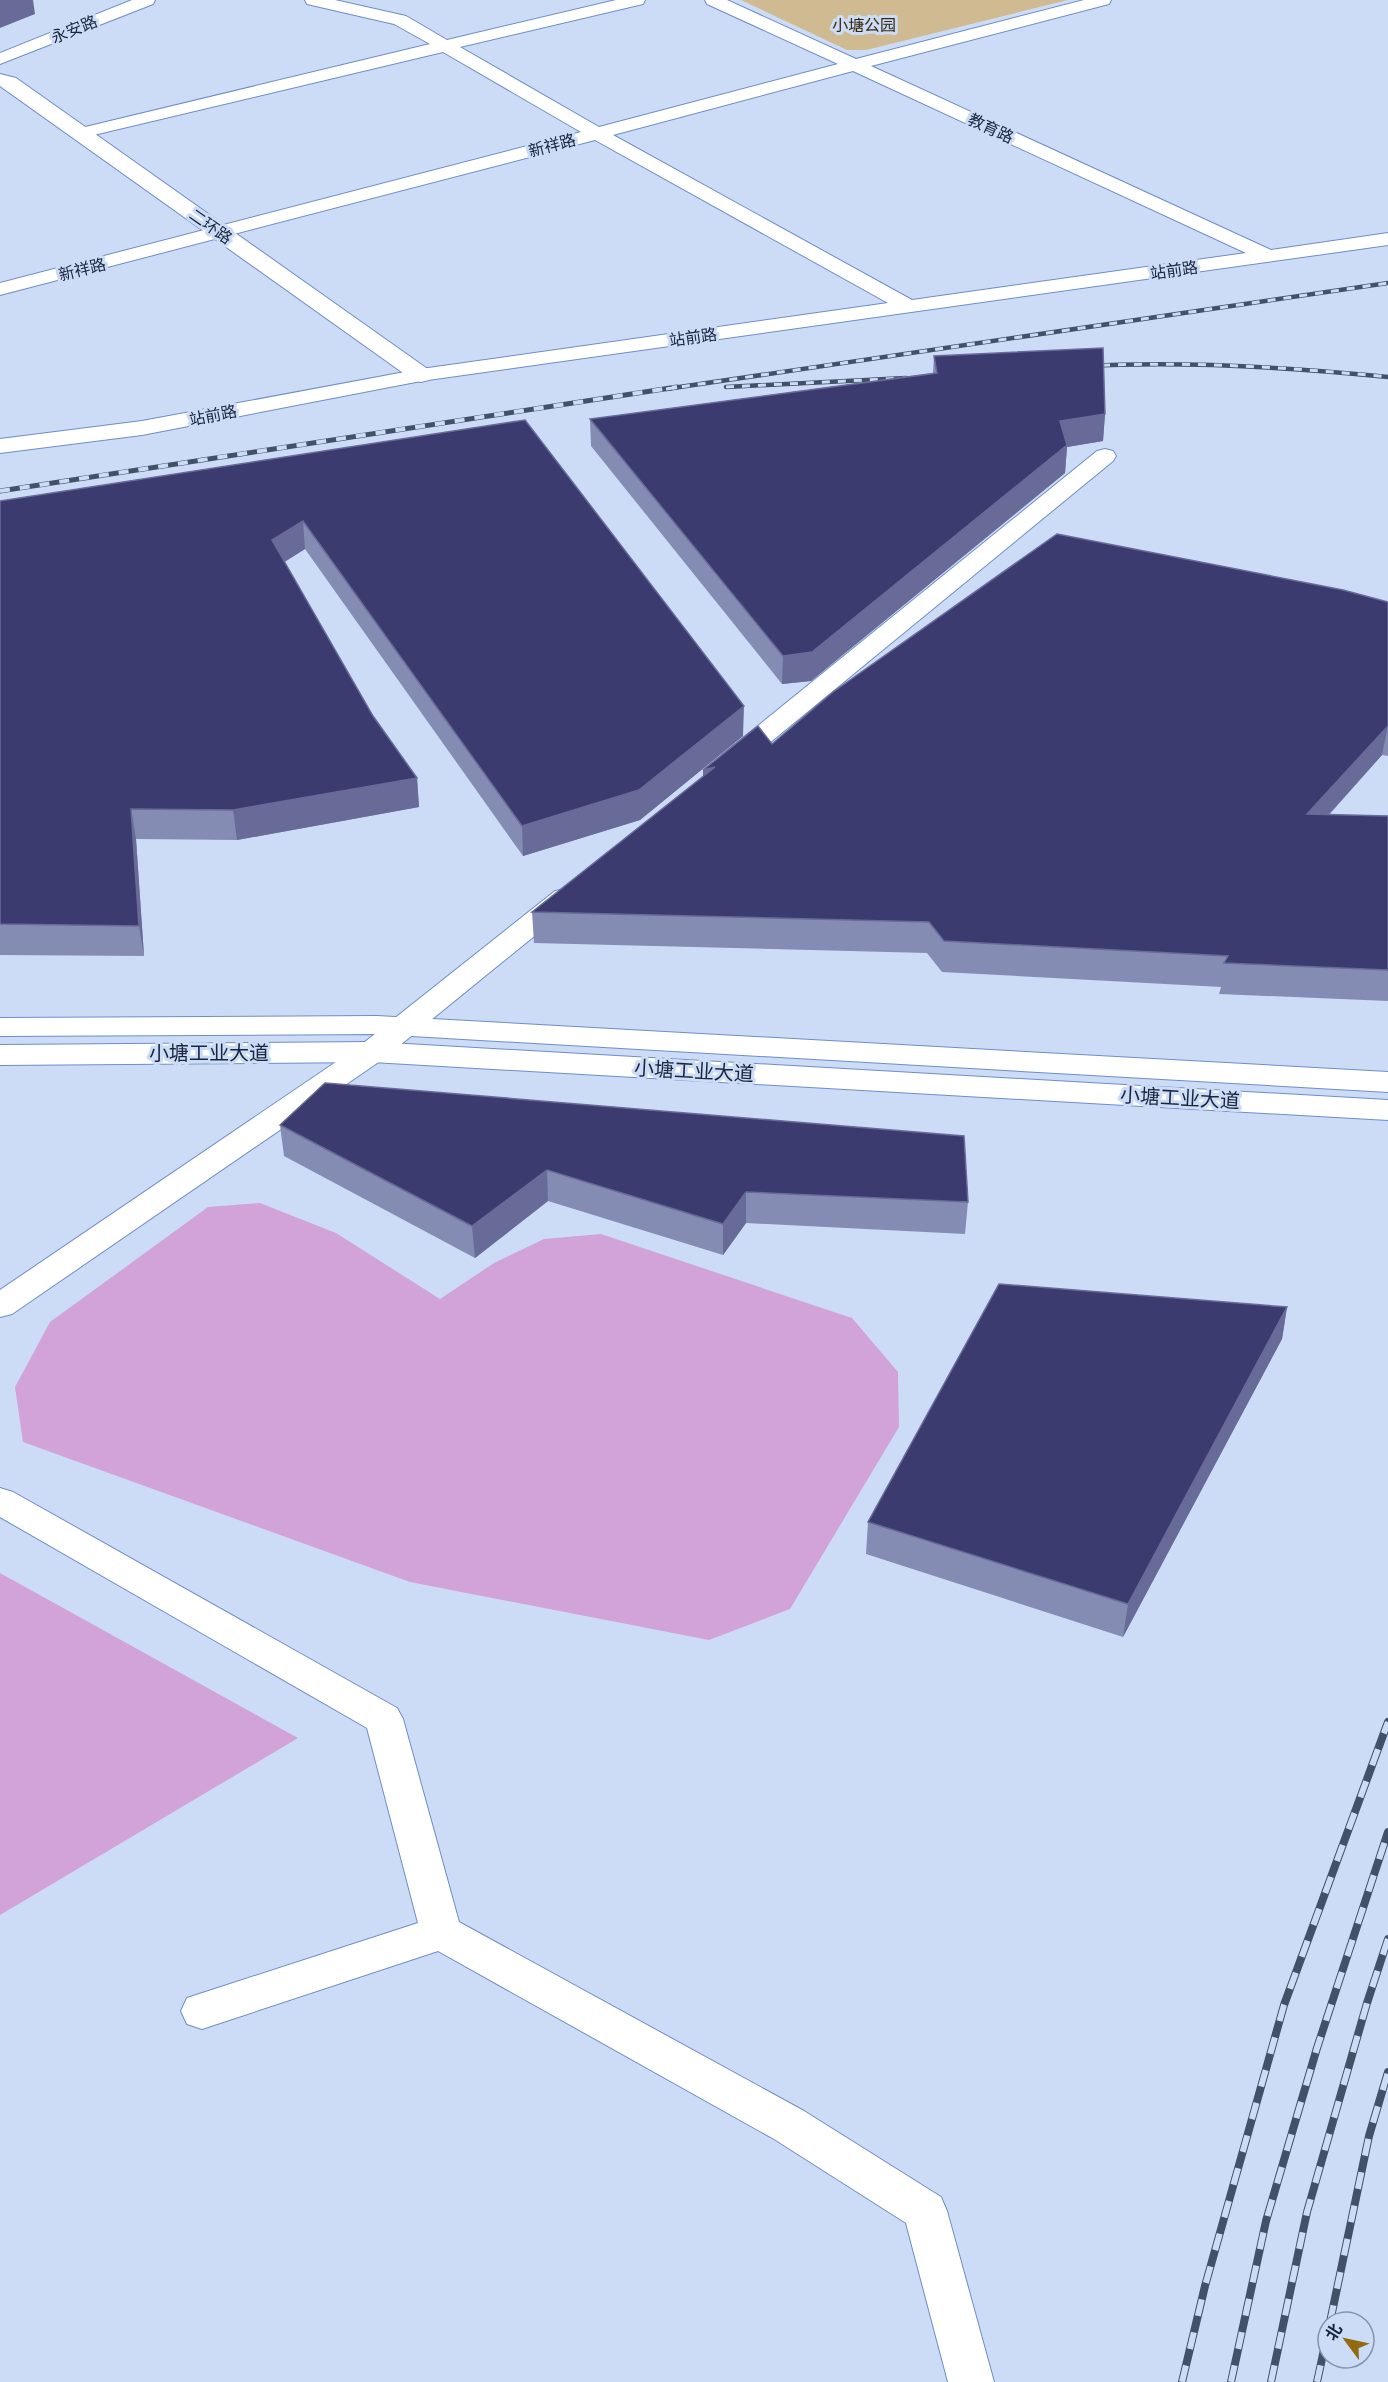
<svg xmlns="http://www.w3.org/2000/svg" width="1388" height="2382" font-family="Cabin,'Noto Sans SC',sans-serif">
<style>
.green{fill:#d0ba91}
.water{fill:#d2a3d8}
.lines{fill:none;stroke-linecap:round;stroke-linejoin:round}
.street-casing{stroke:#6d8dc9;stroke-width:2}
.secondary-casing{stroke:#6d8dc9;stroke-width:2}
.street{fill:#fff;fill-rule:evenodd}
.secondary{fill:#fff;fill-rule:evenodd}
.rail-far2-casing{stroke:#425068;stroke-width:4.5}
.rail-far1-casing{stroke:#425068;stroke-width:5}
.rail-casing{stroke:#425068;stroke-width:8}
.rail-far2{stroke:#cddcf6;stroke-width:3;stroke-dasharray:8;stroke-linecap:butt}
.rail-far1{stroke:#cddcf6;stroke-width:4;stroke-dasharray:10;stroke-linecap:butt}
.rail{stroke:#cddcf6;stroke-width:6;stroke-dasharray:17;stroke-linecap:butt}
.wall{fill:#848cb3}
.shaded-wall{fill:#686b98}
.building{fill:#3c3b70;stroke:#686b98;stroke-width:1.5}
.labels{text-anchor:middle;stroke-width:6;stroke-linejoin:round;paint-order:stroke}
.far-park-label{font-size:16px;fill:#35270a;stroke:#cddcf6}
.far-street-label{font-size:16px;fill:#18253d;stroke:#cddcf6}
.street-label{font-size:20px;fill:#18253d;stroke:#cddcf6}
</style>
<rect width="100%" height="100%" fill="#cddcf6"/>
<polygon class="green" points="741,0 1068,0 866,50 847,50"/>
<g class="water">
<polygon points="260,1203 336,1233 440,1299 494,1263 544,1239 601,1234 852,1318 898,1372 899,1427 790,1609 709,1640 410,1582 23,1442 15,1387 50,1322 208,1207"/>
<polygon points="0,1573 298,1738 0,1915"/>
</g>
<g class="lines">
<defs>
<g id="street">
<polygon points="132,0 155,0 153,4 0,64 0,53"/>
<path d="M305 0H335L406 16 447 40 616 0H645L643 4 460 47 599 127 838 64 707 4 705 0H727L856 59 1084 0H1111L1109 4 871 66 1271 250 1388 233V245L421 381 142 435 0 453V439L142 421 421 369 888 303 595 140 0 295V283L581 132 443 52 81 138 75 137 72 133 75 129 81 128 430 44 394 24 307 4ZM853 71 1246 253 912 300 613 135Z"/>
<polygon points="1105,449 1113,451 1116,456 1113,461 740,767 731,769 722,767 718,761 722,755 1097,451"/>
<polygon points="565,889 575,891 579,897 575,903 383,1059 12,1314 0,1317 0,1290 361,1045 555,891"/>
<polygon points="0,1488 13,1492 397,1708 403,1719 459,1922 804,2111 941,2197 947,2211 994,2382 948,2382 906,2223 774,2139 438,1951 202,2029 187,2024 181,2011 187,1998 418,1923 367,1728 0,1517"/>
</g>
<g id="secondary">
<polygon points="0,74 16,78 429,370 432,375 429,380 421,382 413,380 0,86"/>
<polygon points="377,1016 1388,1072 1388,1092 377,1034 0,1036 0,1018"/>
<polygon points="372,1042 1388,1100 1388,1120 372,1062 0,1065 0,1045"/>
</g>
</defs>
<use href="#street" class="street-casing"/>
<use href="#secondary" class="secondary-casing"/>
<use href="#street" class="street"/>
<use href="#secondary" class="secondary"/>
<defs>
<g id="rail-far2">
<path d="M1086 366C1187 361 1287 367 1388 377"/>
<polyline points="726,387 906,378"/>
<polyline points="666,389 1388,283"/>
</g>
<polyline id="rail-far1" points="0,491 677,387"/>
<g id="rail">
<polyline points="1330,2322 1369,2136 1388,2072"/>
<polyline points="1182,2382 1205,2286 1284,2005 1388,1722"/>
<polyline points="1231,2382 1266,2221 1317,2048 1388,1832"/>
<polyline points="1271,2382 1307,2212 1367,2003 1388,1939"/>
<polyline points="1317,2382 1328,2331"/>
</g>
</defs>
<use href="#rail-far2" class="rail-far2-casing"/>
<use href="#rail-far1" class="rail-far1-casing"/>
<use href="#rail" class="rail-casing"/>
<use href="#rail-far2" class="rail-far2"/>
<use href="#rail-far1" class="rail-far1"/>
<use href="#rail" class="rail"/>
</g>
<g class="wall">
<polygon points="934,356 1105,414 1103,441 1067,447 1065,473 811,681 782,684 591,446 590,419 933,373"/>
<polygon points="525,420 743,736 640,820 523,856 305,549 284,562 373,716 417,778 419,807 237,840 136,839 144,956 0,955 0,501"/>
<polygon points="1388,602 1388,756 1382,755 1329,815 1388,816 1388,1001 1219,994 1221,987 942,972 927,953 534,943 532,912 703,776 703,770 772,744"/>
<polygon points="280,1125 968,1202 965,1234 746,1223 723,1255 548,1201 475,1258 284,1156"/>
<polygon points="1287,1307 1282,1339 1123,1637 866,1554 868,1522"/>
</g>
<g class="shaded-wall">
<polygon points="0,0 33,0 35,14 0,28"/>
<polygon points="1105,414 1103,441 1067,447 1065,473 811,681 782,684 783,656 1060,421"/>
<polygon points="303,521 305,549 275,568 272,540"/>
<polygon points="744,706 743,736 640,820 523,856 522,826"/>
<polygon points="1388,726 1382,755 1302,844 1307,814"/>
<polygon points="715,767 703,800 703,770"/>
<polygon points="417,778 419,807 237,840 233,810"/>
<polygon points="131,809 136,839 144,956 139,926"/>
<polygon points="547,1170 548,1201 475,1258 472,1226"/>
<polygon points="746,1192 746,1223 723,1255 723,1224"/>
<polygon points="1287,1307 1282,1339 1123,1637 1128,1604"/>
</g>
<g class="building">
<polygon points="1103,348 1105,414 1060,421 1067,445 812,652 783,656 590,419 937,373 934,356"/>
<polygon points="525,420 744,706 639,790 522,826 303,521 272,540 373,716 417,778 233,810 131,809 139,926 0,924 0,501"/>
<polygon points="1057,534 1343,590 1388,602 1388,726 1307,814 1388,816 1388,970 1224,963 1228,956 944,941 929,922 532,912 715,767 703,770 758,726 772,744 833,692"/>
<polygon points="325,1083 964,1136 968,1202 746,1192 723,1224 547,1170 472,1226 280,1125"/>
<polygon points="999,1284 1287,1307 1128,1604 868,1522"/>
</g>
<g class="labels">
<g class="far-park-label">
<text x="864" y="31">小塘公园</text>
</g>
<g class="far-street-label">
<text transform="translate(74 29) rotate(-22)" y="6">永安路</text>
<text transform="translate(991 128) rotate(25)" y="6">教育路</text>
<text transform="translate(552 145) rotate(-15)" y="6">新祥路</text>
<text transform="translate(211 226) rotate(35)" y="6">二环路</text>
<text transform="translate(82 269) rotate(-14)" y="6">新祥路</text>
<text transform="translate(1174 270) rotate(-8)" y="6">站前路</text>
<text transform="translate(693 337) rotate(-8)" y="6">站前路</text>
<text transform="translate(213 415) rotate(-11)" y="6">站前路</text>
</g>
<g class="street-label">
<text x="209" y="1060">小塘工业大道</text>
<text transform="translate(694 1071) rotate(3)" y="7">小塘工业大道</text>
<text transform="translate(1180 1098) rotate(3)" y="7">小塘工业大道</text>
</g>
</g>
<g transform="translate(1346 2340) rotate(303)"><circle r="28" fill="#cddcf6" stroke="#8593ac" stroke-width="1.5"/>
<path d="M0-4.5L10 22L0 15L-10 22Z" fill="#916b12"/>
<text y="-9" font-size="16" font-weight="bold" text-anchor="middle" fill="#18253d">北</text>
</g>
</svg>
